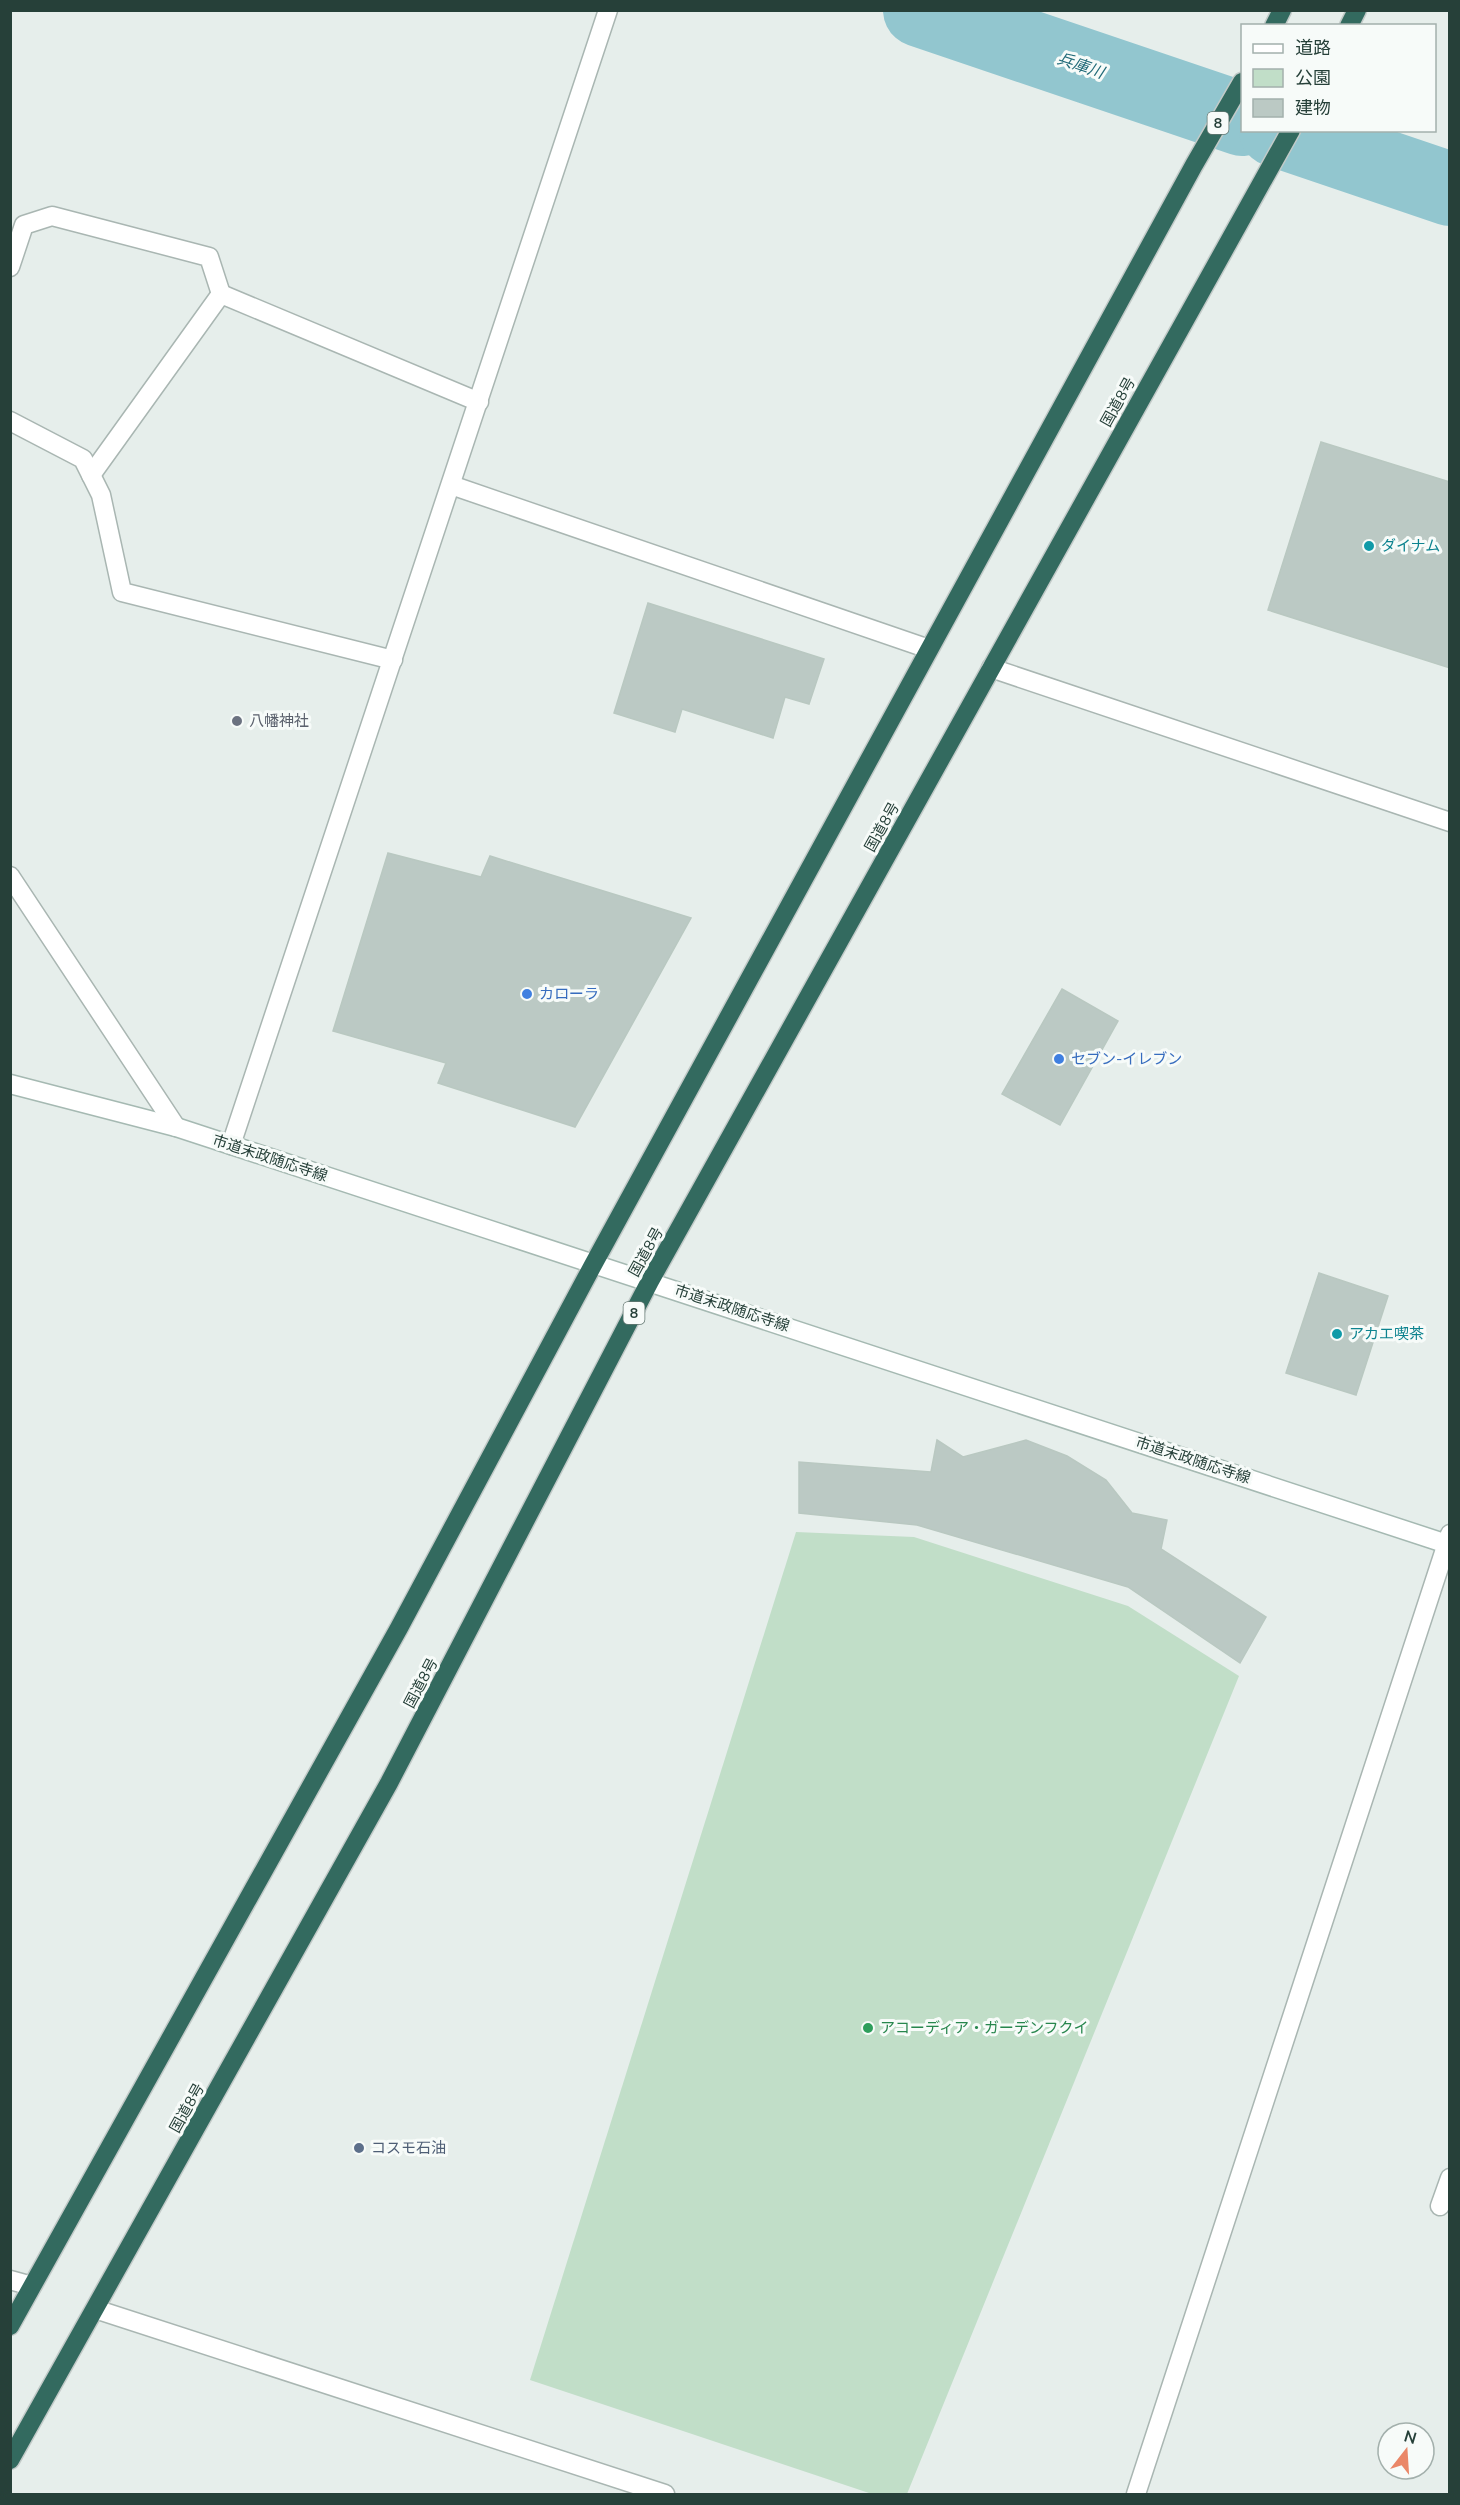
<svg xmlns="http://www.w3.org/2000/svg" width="1460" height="2505" font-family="'Nunito Sans','Noto Sans JP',sans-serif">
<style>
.green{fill:#c1dec8}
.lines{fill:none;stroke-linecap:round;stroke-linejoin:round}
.river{stroke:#92c6cf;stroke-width:74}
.building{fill:#bbc9c4;stroke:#b9c8c1;stroke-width:1.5}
.street-casing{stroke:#a9b6b2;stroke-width:21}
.secondary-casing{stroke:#a5b9b2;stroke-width:21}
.highway-casing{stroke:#c2cac8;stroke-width:21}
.street{stroke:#fff;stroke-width:18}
.secondary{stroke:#fff;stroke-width:18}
.highway{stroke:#336a5f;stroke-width:18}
.culture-dot{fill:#0f9aa8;stroke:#f7fbf9;stroke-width:2}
.worship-dot{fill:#6b7280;stroke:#f7fbf9;stroke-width:2}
.shop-dot{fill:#3f7fe0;stroke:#f7fbf9;stroke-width:2}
.leisure-dot{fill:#2e9e5b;stroke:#f7fbf9;stroke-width:2}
.service-dot{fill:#5c6f8a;stroke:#f7fbf9;stroke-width:2}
.labels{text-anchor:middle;stroke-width:6;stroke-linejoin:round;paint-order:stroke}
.shield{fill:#f7fbf9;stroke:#657873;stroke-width:1.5}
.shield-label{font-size:14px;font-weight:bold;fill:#264039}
.street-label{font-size:15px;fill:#264039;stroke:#f7fbf9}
.culture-label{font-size:15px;fill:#0d838f;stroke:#f7fbf9;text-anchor:start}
.worship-label{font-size:15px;fill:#5b616d;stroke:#f7fbf9;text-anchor:start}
.shop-label{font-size:15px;fill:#366cbe;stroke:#f7fbf9;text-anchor:start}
.leisure-label{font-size:15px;fill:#27864d;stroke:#f7fbf9;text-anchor:start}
.service-label{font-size:15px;fill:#4e5e75;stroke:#f7fbf9;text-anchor:start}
.water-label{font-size:16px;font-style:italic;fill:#226b79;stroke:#f7fbf9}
</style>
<rect width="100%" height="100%" fill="#e6eeeb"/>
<polygon class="green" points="796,1532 914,1537 1128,1606 1239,1676 907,2494 872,2494 530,2380"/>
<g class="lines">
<g class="river">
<polyline points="920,10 1242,119"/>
<polyline points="1276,130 1450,189"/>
</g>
</g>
<g class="building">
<polygon points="1321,442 1450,482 1450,668 1268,610"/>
<polygon points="648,603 824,659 809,704 785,697 773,738 682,709 675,732 614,713"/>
<polygon points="388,853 481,877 490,856 691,918 575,1127 438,1083 446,1063 333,1031"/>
<polygon points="1062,989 1118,1021 1060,1125 1002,1094"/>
<polygon points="1319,1273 1388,1296 1356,1395 1286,1373"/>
<polygon points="937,1440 963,1457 1026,1440 1067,1456 1106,1480 1132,1513 1167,1520 1161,1549 1266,1617 1240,1663 1128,1587 917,1525 799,1513 799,1462 931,1472"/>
</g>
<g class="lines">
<defs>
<g id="street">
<polyline points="10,267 24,225 52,216 209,257 221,294"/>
<polyline points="10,421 83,459 101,495 122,592 393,660"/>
<polyline points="91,475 221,294 479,402"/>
<polyline points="451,485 929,649"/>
<polyline points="991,668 1450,822"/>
<polyline points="10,876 176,1127"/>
<polyline points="231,1145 608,10"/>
<polyline points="1440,2206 1450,2178"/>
<polyline points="10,2280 32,2286"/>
<polyline points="95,2309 665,2494"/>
<polyline points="1136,2494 1450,1534"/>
</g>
<polyline id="secondary" points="10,1084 176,1127 231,1145 1450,1545"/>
<g id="highway">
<polyline points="1274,26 1282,10"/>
<polyline points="1349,26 1357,10"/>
<polyline points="10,2326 399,1628 593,1265 1194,165 1242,82"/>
<polyline points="10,2460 389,1783 650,1281 1291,130"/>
</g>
</defs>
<use href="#street" class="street-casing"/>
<use href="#secondary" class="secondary-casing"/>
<use href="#highway" class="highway-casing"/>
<use href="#street" class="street"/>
<use href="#secondary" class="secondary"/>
<use href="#highway" class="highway"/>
</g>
<g class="culture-dot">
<circle cx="1369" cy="546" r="6"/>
<circle cx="1337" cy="1334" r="6"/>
</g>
<circle class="worship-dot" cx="237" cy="721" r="6"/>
<g class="shop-dot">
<circle cx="527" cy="994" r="6"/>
<circle cx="1059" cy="1059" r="6"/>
</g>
<circle class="leisure-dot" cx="868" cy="2028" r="6"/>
<circle class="service-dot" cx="359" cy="2148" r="6"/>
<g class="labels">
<g class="shield">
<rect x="1207.5" y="112" width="21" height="22" rx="4.5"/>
<rect x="623.5" y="1302" width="21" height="22" rx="4.5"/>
</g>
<g class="shield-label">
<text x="1218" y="128">8</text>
<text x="634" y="1318">8</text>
</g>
<g class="street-label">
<text transform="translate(1118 402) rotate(-61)" y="5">国道8号</text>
<text transform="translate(882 827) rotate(-61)" y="5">国道8号</text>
<text transform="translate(270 1158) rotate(18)" y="5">市道末政随応寺線</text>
<text transform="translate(646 1252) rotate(-61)" y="5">国道8号</text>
<text transform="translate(732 1308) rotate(18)" y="5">市道末政随応寺線</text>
<text transform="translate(1193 1460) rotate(18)" y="5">市道末政随応寺線</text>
<text transform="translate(421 1683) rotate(-62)" y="5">国道8号</text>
<text transform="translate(187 2108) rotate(-61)" y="5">国道8号</text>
</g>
<g class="culture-label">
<text x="1381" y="551">ダイナム</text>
<text x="1349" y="1339">アカエ喫茶</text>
</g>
<g class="worship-label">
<text x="249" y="726">八幡神社</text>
</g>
<g class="shop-label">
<text x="539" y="999">カローラ</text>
<text x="1071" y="1064">セブン-イレブン</text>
</g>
<g class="leisure-label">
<text x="880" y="2033">アコーディア・ガーデンフクイ</text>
</g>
<g class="service-label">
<text x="371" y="2153">コスモ石油</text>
</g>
<g class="water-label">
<text transform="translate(1081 65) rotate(19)" y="6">兵庫川</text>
</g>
</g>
<rect width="1460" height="2505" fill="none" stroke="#264039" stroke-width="24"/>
<rect x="1241" y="24" width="195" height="108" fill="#f7fbf9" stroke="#a3b0ac" stroke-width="1.5"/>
<rect x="1253" y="44" width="30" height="9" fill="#ffffff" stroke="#a3b0ac" stroke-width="1.5"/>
<text x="1295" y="54" font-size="18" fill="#264039">道路</text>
<rect x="1253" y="69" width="30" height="18" fill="#c1dec8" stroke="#a3b0ac" stroke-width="1.5"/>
<text x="1295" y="84" font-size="18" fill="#264039">公園</text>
<rect x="1253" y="99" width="30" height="18" fill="#bbc9c4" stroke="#a3b0ac" stroke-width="1.5"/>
<text x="1295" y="114" font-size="18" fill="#264039">建物</text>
<g transform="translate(1406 2451) rotate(17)"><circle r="28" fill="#f7fbf9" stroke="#a3b0ac" stroke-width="1.5"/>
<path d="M0-4.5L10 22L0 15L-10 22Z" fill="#ea8768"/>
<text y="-9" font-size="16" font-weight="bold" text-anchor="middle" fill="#264039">N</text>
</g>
</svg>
